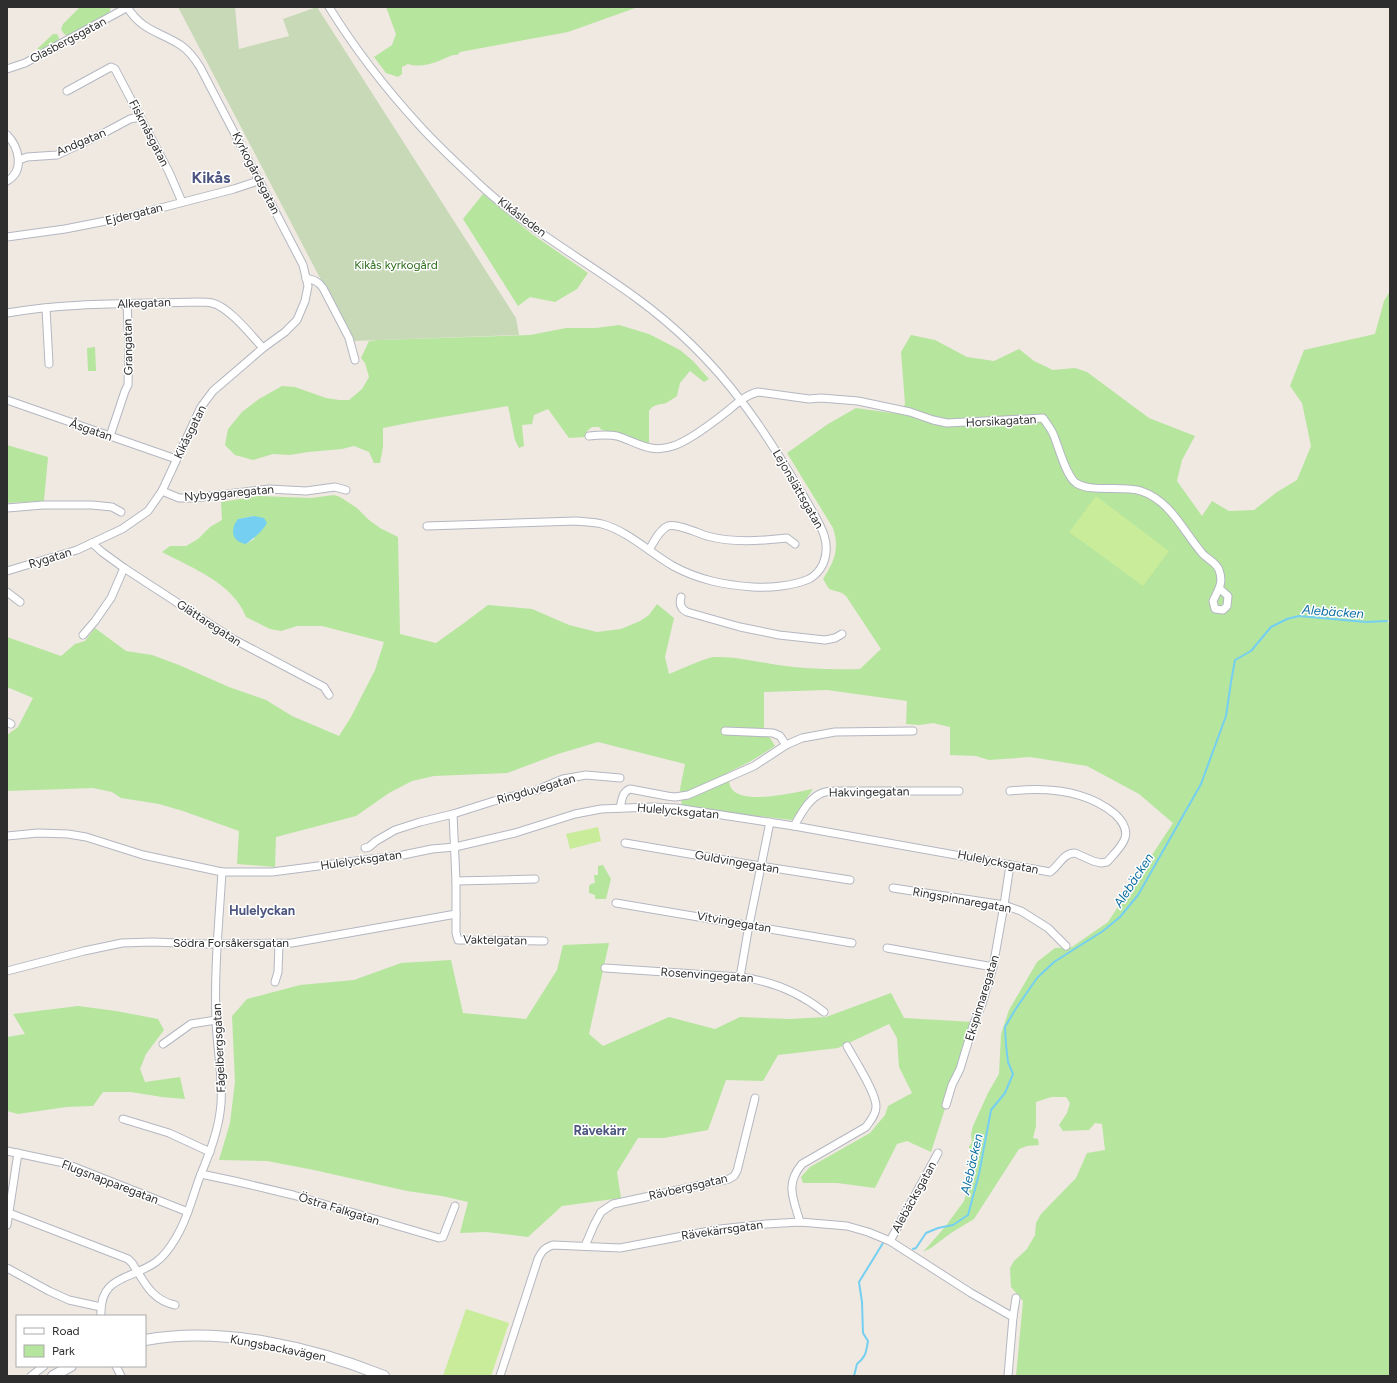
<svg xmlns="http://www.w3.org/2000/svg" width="1397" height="1383" font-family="Figtree,sans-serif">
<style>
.green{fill:#b6e59e;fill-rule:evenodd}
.cemetery{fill:#c8d9b8}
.pitch{fill:#c9ec9a}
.water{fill:#75cff0}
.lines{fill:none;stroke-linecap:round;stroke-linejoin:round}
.stream{stroke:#75cff0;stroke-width:2}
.street-casing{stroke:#b4b7c1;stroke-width:9}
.secondary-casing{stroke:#b4b7c1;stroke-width:12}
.street{stroke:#fff;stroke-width:7}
.secondary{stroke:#fff;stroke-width:10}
.labels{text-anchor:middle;stroke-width:3;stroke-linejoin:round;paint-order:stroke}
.street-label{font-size:12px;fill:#2e2e2e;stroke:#fff}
.park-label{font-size:12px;fill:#2c6e1b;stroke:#fff}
.water-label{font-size:13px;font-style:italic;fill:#0d6fa3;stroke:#fff}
.neighbourhood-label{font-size:13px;font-weight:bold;fill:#4d5680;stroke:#fff}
.district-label{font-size:16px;font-weight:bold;fill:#4d5680;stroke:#fff}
</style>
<rect width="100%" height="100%" fill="#efe9e1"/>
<g class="green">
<polygon points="80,7 112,7 110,9 110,12 104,16 68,36 64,34 61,29 63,24"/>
<path d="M386 7H638L568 32 460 52 457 55H453C438 61 424 69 408 64L402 67V74L398 77 386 73 374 57 392 45 396 34Z"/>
<polygon points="53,34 57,34 59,38 58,41 39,50 37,49"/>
<polygon points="483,194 532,234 588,273 577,289 555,302 530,297 518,306 463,219"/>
<path d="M1390 291V619L1387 621 1390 624V1376H1016L1023 1301 1011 1287 1010 1268 1014 1261 1027 1249 1035 1235 1036 1223 1041 1214 1076 1178 1087 1153 1105 1150 1102 1124 1095 1123 1089 1130 1063 1131 1059 1125 1067 1113 1070 1103 1066 1097H1051L1036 1102V1126L1033 1138 1038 1139 1039 1145 1027 1146 1019 1149 974 1219 951 1233 931 1248 923 1252 945 1227 964 1201 973 1173 969 1147 972 1142 971 1134 973 1126 988 1093 999 1074 1001 1034 1009 1010 1037 962 1055 948 1072 947 1108 922 1173 823 1139 794 1087 766 1030 757 989 760 976 756 950 755V727L933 723 920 725 906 724 907 701 827 690 764 692V728L775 746 751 761 727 773C728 777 729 784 731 788 742 806 796 792 813 789L792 820 682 807 680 789 685 764 598 742 558 754 507 773 434 776 412 781 389 793 356 816 276 837 275 867 237 864 239 831 183 811 159 804 121 798 112 792 93 788 7 791V735L18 727 33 698 7 687V637L61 656 75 644 85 641 95 628 126 651 152 655 179 665 229 687 266 700 292 716 339 736 351 717 375 670 384 642 322 626H297L281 631 270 629 246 617C233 583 192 568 162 552L170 546H186L198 539 210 527 222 520 221 502 259 496 311 498 334 495 340 497 357 508 369 520 380 528 398 537 400 634 436 643 464 623 488 605 532 609 569 625 597 632 621 629 640 621 649 615 657 604 674 618 665 657 669 674C679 670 705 658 714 657 735 656 757 662 778 665 805 669 832 670 860 669L881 649 846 596 842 593 829 589 823 579C834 562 840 549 833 528L787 453 828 424 856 408 899 414 905 404 901 352 911 335 935 340 967 357 994 361 1019 349 1034 361 1053 370 1075 368 1087 372 1149 418 1195 436 1182 460 1177 481 1202 516 1212 501 1229 511 1254 510 1277 492 1297 480 1311 446 1302 403 1290 386 1304 350 1375 334 1384 301ZM254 516V539L246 544 238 519Z"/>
<path d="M619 325 649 334 680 350 693 361 709 379 704 382 690 371 680 383 677 396C674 398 670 401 666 403 659 405 653 404 649 411V446L626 436 602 430 599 427H592L587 431V435L584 437 569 438 548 409 534 415 532 424 522 425 524 446 519 448 515 440 508 406 413 422 383 428V447L380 463H374L369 452 354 446 342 449 308 452 290 455 273 454 253 460 235 455 225 445 228 429 242 412 259 399 282 386 295 387 326 398 339 400H349L362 389 369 377 365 363 361 358 369 341 378 340 530 335 566 328H596Z"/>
<polygon points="95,347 96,371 88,371 87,348"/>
<polygon points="7,445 48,457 44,501 7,503"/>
<polygon points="603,865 611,879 606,899 595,899 595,895 589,893 589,886 591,884 595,883 594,875 598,875 598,866"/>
<polygon points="609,943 589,1034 603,1046 669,1017 715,1029 740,1017 790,1019 826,1017 891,993 904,1018 973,1022 931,1152 907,1141 897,1144 875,1188 837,1183 803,1183 801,1177 810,1167 870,1133 885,1115 888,1106 912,1093 899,1067 897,1038 889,1024 838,1048 778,1055 763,1081 726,1080 708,1130 664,1138 638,1138 617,1172 621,1198 562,1206 528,1237 486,1232 460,1233 468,1202 442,1196 407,1191 314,1170 267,1161 219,1160 230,1123 235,1082 232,1016 247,999 300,985 354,980 401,963 451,960 463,1013 526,1019 557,970 563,945"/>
<polygon points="78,1006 116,1011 158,1019 164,1030 146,1054 140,1069 145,1082 180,1077 185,1099 162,1097 131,1092 103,1092 93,1106 66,1107 18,1114 7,1111 7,1037 25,1034 13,1014"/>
</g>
<polygon class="cemetery" points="178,7 235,7 239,49 289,36 283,19 317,7 516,318 519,335 353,341"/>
<g class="pitch">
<polygon points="1096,496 1169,551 1143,586 1069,532"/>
<polygon points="598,827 601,841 570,849 566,834"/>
<polygon points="466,1309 509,1323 491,1376 443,1376"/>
</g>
<path class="water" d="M254 516 264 518 267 523C260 534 256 536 246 544 231 542 230 529 238 519Z"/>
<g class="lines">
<g class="stream">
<polyline points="913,1249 916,1248 926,1233 938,1228 953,1225 968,1215 979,1174 991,1110 1005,1093 1013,1074 1008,1062 1006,1045 1005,1027 1015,1010 1037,978 1054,962 1103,931 1120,917 1138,895 1201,784 1226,716 1231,682 1235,660 1251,651 1271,627 1287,619 1299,616 1366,622 1387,621"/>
<path d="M854 1376 857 1364C866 1357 866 1352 868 1341L863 1333 862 1302 859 1282 883 1243"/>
</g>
<defs>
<g id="street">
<path d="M329 7C355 49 386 89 420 126 439 147 459 165 479 184 525 227 584 260 635 297 675 326 712 362 742 402 766 433 787 468 807 502 818 522 833 541 823 564 820 570 815 576 809 579 793 586 770 588 753 587 724 585 699 580 673 566 650 553 628 531 602 524 594 522 584 522 576 521L427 526"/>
<polyline points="7,69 25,63 128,7"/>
<polyline points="67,91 111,67 115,69 169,172 182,202"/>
<path d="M7 135C19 147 25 171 7 181"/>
<polyline points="19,160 27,157 57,155 104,133 130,119 140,117"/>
<polyline points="7,237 65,229 126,217 234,189 258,181"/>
<path d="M306 278C314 280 318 281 323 288L349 338 355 360"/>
<polyline points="46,308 49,364"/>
<path d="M7 313C69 302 134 304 197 302 202 302 207 302 212 303 229 307 251 335 263 348"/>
<polyline points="7,400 176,459"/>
<polyline points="110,436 125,391 128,385 129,347 127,304"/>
<path d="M589 436C598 435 607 434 617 436 637 442 650 454 673 446 689 441 711 424 725 413 735 405 745 395 758 392L809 399 821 398 858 401 910 412 933 420 947 423 1043 418C1047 424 1052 430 1054 436 1059 448 1066 476 1076 483 1091 493 1123 485 1141 491 1171 501 1183 531 1202 553 1207 559 1217 563 1219 570 1224 583 1218 590 1213 601L1215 609 1223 610 1227 606 1228 596 1219 588"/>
<polyline points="162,491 179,498 194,498 269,489 306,491 335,487 346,490"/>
<polyline points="7,508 43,505 92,505 112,507 121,512"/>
<polyline points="92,543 102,552 124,568 233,639 324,687 329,695"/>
<path d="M649 550C654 542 659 530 668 526 676 523 698 533 707 536 733 543 760 541 787 538L795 544"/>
<path d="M7 571 77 550 122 529 148 511 162 491 201 407 213 391 263 348 285 332 297 320 305 301 308 286 303 265 200 67C195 59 190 52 182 46 160 31 144 33 127 7"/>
<polyline points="7,592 20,602"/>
<path d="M681 597C679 604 681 609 687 612L740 627 779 635 825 640 835 638 842 634"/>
<polyline points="83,635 95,621 111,598 124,568"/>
<polyline points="7,722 11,724"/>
<polyline points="725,731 773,733 780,736 786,745"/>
<path d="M620 808C622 800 622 792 630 789L667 796 675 797 688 795 754 766 786 745 802 738 835 732 913 731"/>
<polyline points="453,814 494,801 537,790 563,779 586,775 620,778"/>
<path d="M794 826C801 814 809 798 822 793 827 791 833 791 838 791H959"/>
<path d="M7 836 38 833 68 834 86 837 143 855 222 872H272L403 855 432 849 455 847 515 833 575 814 601 809 651 807 676 808 794 826 1050 872C1059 866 1063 853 1075 853L1093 861 1101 863 1107 862C1113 855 1122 847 1125 838 1128 828 1121 820 1115 814 1086 790 1046 787 1010 791"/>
<polyline points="625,843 760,866 850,880"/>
<polyline points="365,848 369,847 376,841 395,830 420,822 453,814 456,881 456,933 458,940 544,941"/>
<polyline points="456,881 535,879"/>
<polyline points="893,888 1004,905 1021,911 1048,928 1066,946"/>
<polyline points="616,903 852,943"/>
<polyline points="887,948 993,967"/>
<path d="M605 968 740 977C772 981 799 992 824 1012"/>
<polyline points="7,971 84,951 122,943 152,942 207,944 292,943 456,914"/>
<polyline points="740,977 749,925 770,822"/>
<polyline points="275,982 278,972 279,944"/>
<polyline points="163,1044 191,1024 216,1020"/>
<polyline points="946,1105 952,1085 960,1069 973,1026 982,1004 993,967 1004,905 1010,865"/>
<polyline points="123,1119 169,1133 210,1152"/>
<polyline points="7,1151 64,1163 188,1212"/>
<polyline points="201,1174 234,1181 293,1195 439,1238 443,1237 455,1206"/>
<path d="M9 1213 128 1259 132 1263C144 1281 151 1300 175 1305"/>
<path d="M800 1222C793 1198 785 1184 802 1164L866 1127C870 1121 876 1115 876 1107 877 1094 854 1059 847 1046"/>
<polyline points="7,1225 18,1153"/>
<polyline points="890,1241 938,1153"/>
<polyline points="585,1246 594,1225 601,1212 613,1204 729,1179 734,1176 737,1171 755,1098"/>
<polyline points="7,1268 49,1291 69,1300 101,1307"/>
<path d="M101 1316C99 1275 131 1280 156 1262 170 1252 183 1227 188 1211 193 1199 196 1186 201 1174 210 1152 219 1129 221 1104 223 1076 217 1048 216 1020 214 971 219 921 222 872"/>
<polyline points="116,1366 121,1376"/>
<polyline points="31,1376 44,1366"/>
<path d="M500 1376 538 1259C542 1251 544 1248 553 1245L620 1248 720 1229 766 1224 800 1222 847 1226 868 1232 890 1241 971 1293 1013 1317"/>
<polyline points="1008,1376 1013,1317 1016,1298"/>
</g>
<g id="secondary">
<path d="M145 1340C222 1326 312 1347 384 1376"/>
<polyline points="53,1376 71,1366"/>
</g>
</defs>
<use href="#street" class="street-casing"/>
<use href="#secondary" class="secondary-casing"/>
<use href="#street" class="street"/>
<use href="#secondary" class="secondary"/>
</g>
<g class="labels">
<g class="street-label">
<text transform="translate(68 40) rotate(-28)" y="4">Glasbergsgatan</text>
<text transform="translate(149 133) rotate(63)" y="4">Fiskmåsgatan</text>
<text transform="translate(81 142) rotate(-23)" y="4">Andgatan</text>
<text transform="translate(256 173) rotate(63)" y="4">Kyrkogårdsgatan</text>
<text transform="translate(134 214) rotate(-14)" y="4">Ejdergatan</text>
<text transform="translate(522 217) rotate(37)" y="4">Kikåsleden</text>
<text transform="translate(144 303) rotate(-2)" y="4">Alkegatan</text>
<text transform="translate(128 347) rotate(-91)" y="4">Grangatan</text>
<text transform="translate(1001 421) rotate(-3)" y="4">Horsikagatan</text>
<text transform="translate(91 430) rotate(19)" y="4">Åsgatan</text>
<text transform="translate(190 432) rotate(-64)" y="4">Kikåsgatan</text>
<text transform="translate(798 489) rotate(60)" y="4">Lejonslättsgatan</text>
<text transform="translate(229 493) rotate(-5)" y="4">Nybyggaregatan</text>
<text transform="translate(50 558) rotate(-17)" y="4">Rygatan</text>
<text transform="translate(209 623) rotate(33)" y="4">Glättaregatan</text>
<text transform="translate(536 789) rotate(-16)" y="4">Ringduvegatan</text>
<text transform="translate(869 792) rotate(-1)" y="4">Hakvingegatan</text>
<text transform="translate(678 811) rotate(5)" y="4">Hulelycksgatan</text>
<text transform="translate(361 860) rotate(-8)" y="4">Hulelycksgatan</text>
<text transform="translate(737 862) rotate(10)" y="4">Guldvingegatan</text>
<text transform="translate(998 862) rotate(11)" y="4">Hulelycksgatan</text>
<text transform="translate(962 900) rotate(10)" y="4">Ringspinnaregatan</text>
<text transform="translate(734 922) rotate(10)" y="4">Vitvingegatan</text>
<text transform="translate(495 940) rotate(1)" y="4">Vaktelgatan</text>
<text x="231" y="947">Södra Forsåkersgatan</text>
<text transform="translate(707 975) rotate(4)" y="4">Rosenvingegatan</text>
<text transform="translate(982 998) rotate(-73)" y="4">Ekspinnaregatan</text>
<text transform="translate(219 1048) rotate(-93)" y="4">Fågelbergsgatan</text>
<text transform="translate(110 1182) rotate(21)" y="4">Flugsnapparegatan</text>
<text transform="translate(688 1187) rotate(-13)" y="4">Rävbergsgatan</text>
<text transform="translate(914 1197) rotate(-61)" y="4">Alebäcksgatan</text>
<text transform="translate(339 1209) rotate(17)" y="4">Östra Falkgatan</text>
<text transform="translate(722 1230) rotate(-8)" y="4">Rävekärrsgatan</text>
<text transform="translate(278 1348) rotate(11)" y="4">Kungsbackavägen</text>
</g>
<g class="park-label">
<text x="396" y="269">Kikås kyrkogård</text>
</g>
<g class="water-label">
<text transform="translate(1333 611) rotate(4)" y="5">Alebäcken</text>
<text transform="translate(1133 880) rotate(-57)" y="5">Alebäcken</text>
<text transform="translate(971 1164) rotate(-77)" y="5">Alebäcken</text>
</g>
<g class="neighbourhood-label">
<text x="262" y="915">Hulelyckan</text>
<text x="600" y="1135">Rävekärr</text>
</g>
<g class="district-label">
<text x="211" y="183">Kikås</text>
</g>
</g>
<rect width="1397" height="1383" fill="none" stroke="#2e2e2e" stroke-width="16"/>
<rect x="16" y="1315" width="130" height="52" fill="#ffffff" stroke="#ababab"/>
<rect x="24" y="1328" width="20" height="6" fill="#ffffff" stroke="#ababab"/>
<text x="52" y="1335" font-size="12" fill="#2e2e2e">Road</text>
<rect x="24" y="1345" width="20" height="12" fill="#b6e59e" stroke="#ababab"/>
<text x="52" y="1355" font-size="12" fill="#2e2e2e">Park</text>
</svg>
